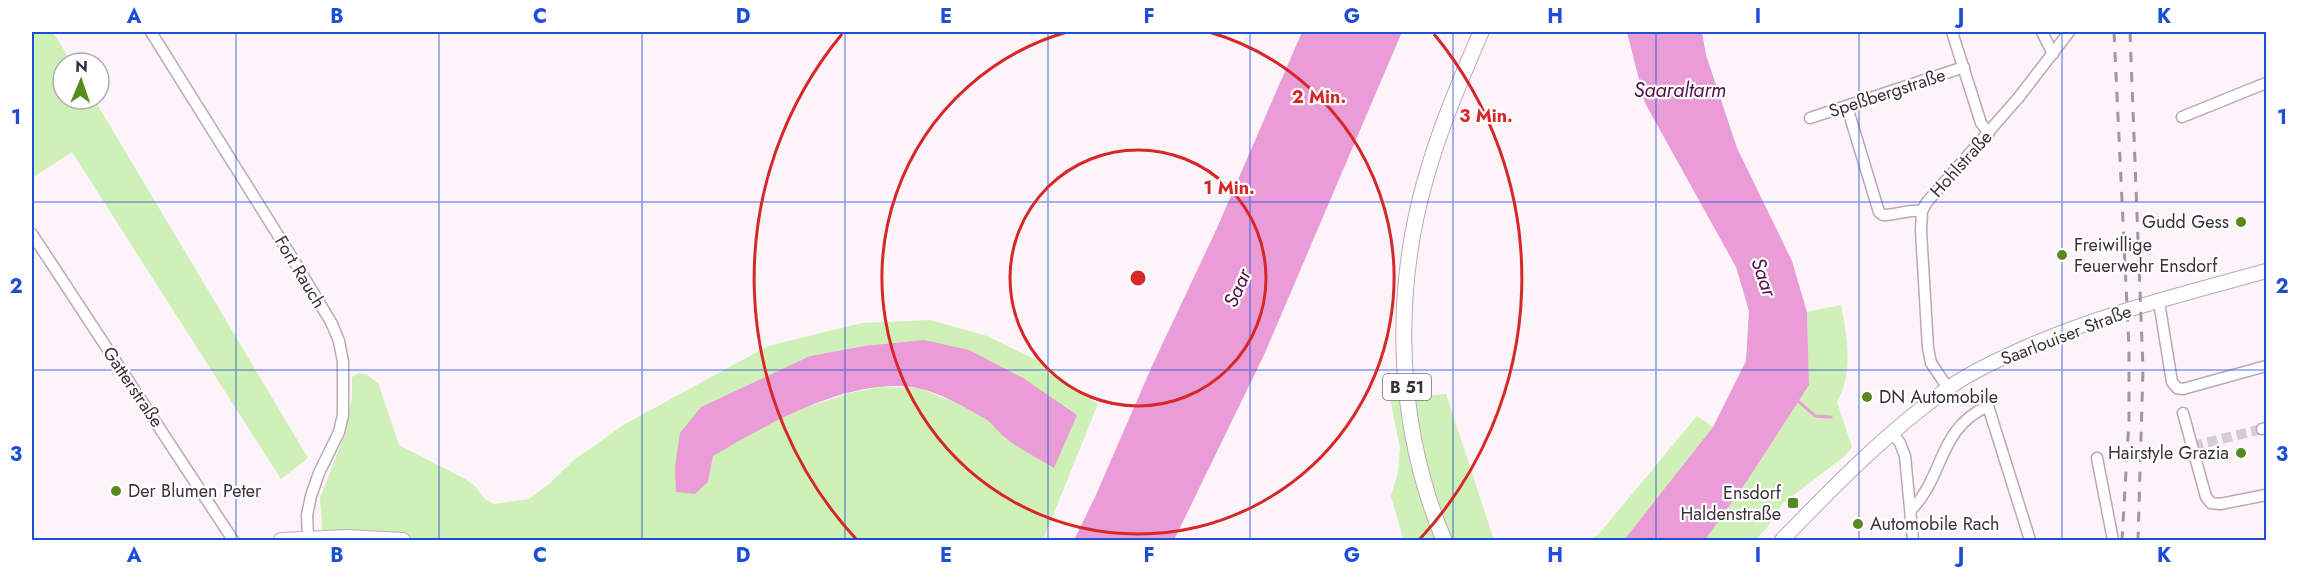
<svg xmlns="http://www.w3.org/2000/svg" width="2298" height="572" font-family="Jost,sans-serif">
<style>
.green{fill:#cff0b7;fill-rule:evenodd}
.water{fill:#e99cd6}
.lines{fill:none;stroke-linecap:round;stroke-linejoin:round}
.stream{stroke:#e99cd6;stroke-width:3}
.street-tunnel{stroke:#d6cdd3;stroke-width:10;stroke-dasharray:10 5;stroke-linecap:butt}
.street-casing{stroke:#bda7b7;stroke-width:13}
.secondary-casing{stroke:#bda7b7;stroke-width:16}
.primary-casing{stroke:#bda7b7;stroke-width:17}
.street{stroke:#fff;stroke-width:10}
.secondary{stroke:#fff;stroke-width:14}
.primary{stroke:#fff;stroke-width:15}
.rail{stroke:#a1989f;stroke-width:3;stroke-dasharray:10 10;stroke-linecap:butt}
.grid{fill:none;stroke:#1d4ed8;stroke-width:1.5;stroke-opacity:0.55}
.ring{fill:none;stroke:#d62828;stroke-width:3}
.poi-dot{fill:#588a20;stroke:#fff;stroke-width:2}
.labels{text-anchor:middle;stroke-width:4.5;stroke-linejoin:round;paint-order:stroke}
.shield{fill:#fff;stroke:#767074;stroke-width:1.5}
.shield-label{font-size:16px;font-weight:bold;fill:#3b3239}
.street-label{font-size:18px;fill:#3b3239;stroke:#fff}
.poi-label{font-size:18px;fill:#3b3239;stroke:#fff;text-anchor:start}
.water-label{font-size:20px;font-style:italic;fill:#520e46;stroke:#fff}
.centre{fill:#d62828;stroke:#fff;stroke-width:3}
.ring-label{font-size:18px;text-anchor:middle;font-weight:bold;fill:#d62828;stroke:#fff;stroke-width:4.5;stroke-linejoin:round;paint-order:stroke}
.neatline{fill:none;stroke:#1d4ed8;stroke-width:2}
.grid-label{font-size:20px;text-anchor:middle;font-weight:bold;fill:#1d4ed8}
</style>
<rect width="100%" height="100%" fill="#fdf4fa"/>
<g class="green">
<polygon points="32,32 53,32 72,63 63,63 63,99 94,99 308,458 281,479 72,152 32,178"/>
<path d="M1841 305C1847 337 1854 372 1837 402L1852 447 1845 456 1783 503 1766 529 1755 540H1705L1747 481 1809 385 1807 312Z"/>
<path d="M930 320 987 336 1036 360 1098 404 1043 540H323L320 498 346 431 352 396V377L359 373 367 375 378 383 399 445 465 479 475 486 486 500 494 504 529 499 549 484 574 460 625 424 768 346 862 323ZM864 346 1077 415 1006 439 987 419 957 403 918 388 880 387 850 393 804 408 760 429 713 456 708 482 695 494 701 407 810 356Z"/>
<polygon points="1446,394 1494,540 1405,540 1402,535 1391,496 1398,472 1400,448 1390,399"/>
<polygon points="1697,416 1713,427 1624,540 1588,540 1598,535"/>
</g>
<g class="water">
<polygon points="1302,32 1402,32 1264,355 1174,540 1074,540 1095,497 1152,366 1217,228"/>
<polygon points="1627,32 1702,32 1706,55 1737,148 1792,261 1807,312 1809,385 1747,481 1705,540 1624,540 1713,427 1746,361 1749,311 1736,267 1645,103"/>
<path d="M924 340 969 350 1023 378 1077 415 1054 468C1038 458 1021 450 1007 439 998 433 993 423 984 418 965 407 938 392 917 388 851 376 768 424 713 456L708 482 695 494 676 492 675 467 680 433 701 407 810 356 864 346Z"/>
</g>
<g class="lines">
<polyline class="stream" points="1797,400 1815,416 1831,417"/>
<polyline class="street-tunnel" points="2193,446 2262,429"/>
<defs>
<g id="street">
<polyline points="151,32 291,256 331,322 339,341 343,362 343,415 339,432 319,473 311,496 307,515 308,538"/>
<polyline points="1952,32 1981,123 1989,133"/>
<polyline points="2042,32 2053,54"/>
<path d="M1847 107 1879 212 1883 215C1896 215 1909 209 1922 211"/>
<polyline points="2182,117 2266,83"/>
<polyline points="1810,118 1964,67"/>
<polyline points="32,234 233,540"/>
<polyline points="2159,302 2172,382 2177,388 2183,389 2266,366"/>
<polyline points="1948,388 1931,363 1928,348 1921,231 1922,211 1927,202 2019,97 2069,32"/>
<polyline points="2183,413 2206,497 2211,503 2220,504 2266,495"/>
<polyline points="2262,429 2266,428"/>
<polyline points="1892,432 1900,443 1905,456 1913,540"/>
<polyline points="2097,458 2113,540"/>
<path d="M1911 510C1945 476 1937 429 1988 406L2030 540"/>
</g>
<g id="secondary">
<polyline points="281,540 347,537 403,540"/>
<path d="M1782 540C1834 486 1886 433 1947 389 1966 375 1989 364 2011 354 2092 316 2180 295 2266 271"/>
</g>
<path id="primary" d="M1444 540C1397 428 1392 298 1425 181 1439 130 1460 81 1481 32"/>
</defs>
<use href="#street" class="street-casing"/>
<use href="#secondary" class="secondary-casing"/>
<use href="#primary" class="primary-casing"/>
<use href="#street" class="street"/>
<use href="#secondary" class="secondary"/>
<use href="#primary" class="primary"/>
<g class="rail">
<polyline points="2114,32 2129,348 2129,420 2122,540"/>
<polyline points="2130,32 2143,369 2138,540"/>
</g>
</g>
<path class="grid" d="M236 32V540M439 32V540M642 32V540M845 32V540M1048 32V540M1250 32V540M1453 32V540M1656 32V540M1859 32V540M2062 32V540M32 202H2266M32 370H2266"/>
<g class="ring">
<circle cx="1138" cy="278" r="128"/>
<path d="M1209 32A256 256 0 1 1 1067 32"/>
<path d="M857 540A384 384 0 0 1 842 34M1434 34A384 384 0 0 1 1419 540"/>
</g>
<g class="poi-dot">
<circle cx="2241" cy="222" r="6"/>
<circle cx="2062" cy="255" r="6"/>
<circle cx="1867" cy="397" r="6"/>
<circle cx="2241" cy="453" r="6"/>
<circle cx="116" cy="491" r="6"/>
<rect x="1787" y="497" width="12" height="12" rx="3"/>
<circle cx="1858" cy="524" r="6"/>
</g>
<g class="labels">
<rect class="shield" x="1383" y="374" width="48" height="26" rx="4.5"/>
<g class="shield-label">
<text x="1407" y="393">B 51</text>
</g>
<g class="street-label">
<text transform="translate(1887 93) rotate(-18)" y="6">Speßbergstraße</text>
<text transform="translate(1961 164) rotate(-48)" y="6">Hohlstraße</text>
<text transform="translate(300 272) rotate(59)" y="6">Fort Rauch</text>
<text transform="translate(2066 335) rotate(-21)" y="6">Saarlouiser Straße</text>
<text transform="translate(133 387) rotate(56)" y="6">Gatterstraße</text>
</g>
<g class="poi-label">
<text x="2229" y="228" text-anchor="end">Gudd Gess</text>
<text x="2074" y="251">Freiwillige<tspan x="2074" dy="21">Feuerwehr Ensdorf</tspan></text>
<text x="1879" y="403">DN Automobile</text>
<text x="2229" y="459" text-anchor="end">Hairstyle Grazia</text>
<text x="128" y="497">Der Blumen Peter</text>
<text x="1781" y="499" text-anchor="end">Ensdorf<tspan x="1781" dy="21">Haldenstraße</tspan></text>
<text x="1870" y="530">Automobile Rach</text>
</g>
<g class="water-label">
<text x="1680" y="97">Saaraltarm</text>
<text transform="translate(1764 277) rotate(71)" y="7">Saar</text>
<text transform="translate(1237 288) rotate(-66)" y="7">Saar</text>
</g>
</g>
<circle cx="1138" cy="278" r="9" class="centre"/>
<g class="ring-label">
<text x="1319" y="103">2 Min.</text>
<text x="1486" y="122">3 Min.</text>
<text x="1229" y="194">1 Min.</text>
</g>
<rect width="2298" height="572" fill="none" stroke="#ffffff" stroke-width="66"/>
<g transform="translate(81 81) rotate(2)"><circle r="28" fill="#ffffff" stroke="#b1adb0" stroke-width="1.5"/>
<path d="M0-4.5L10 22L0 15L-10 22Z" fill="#588a20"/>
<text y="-9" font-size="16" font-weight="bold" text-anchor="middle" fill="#3b3239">N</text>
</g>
<rect x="33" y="33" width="2232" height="506" class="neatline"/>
<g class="grid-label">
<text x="134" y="23">A</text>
<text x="337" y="23">B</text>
<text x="540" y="23">C</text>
<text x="743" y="23">D</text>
<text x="946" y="23">E</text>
<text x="1149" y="23">F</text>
<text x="1352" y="23">G</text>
<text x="1555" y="23">H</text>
<text x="1758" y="23">I</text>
<text x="1961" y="23">J</text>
<text x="2164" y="23">K</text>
<text x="16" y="124">1</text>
<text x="2282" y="124">1</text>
<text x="16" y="293">2</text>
<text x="2282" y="293">2</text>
<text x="16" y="461">3</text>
<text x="2282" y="461">3</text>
<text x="134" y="562">A</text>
<text x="337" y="562">B</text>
<text x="540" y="562">C</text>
<text x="743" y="562">D</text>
<text x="946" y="562">E</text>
<text x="1149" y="562">F</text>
<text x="1352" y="562">G</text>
<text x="1555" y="562">H</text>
<text x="1758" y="562">I</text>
<text x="1961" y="562">J</text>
<text x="2164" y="562">K</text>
</g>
</svg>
